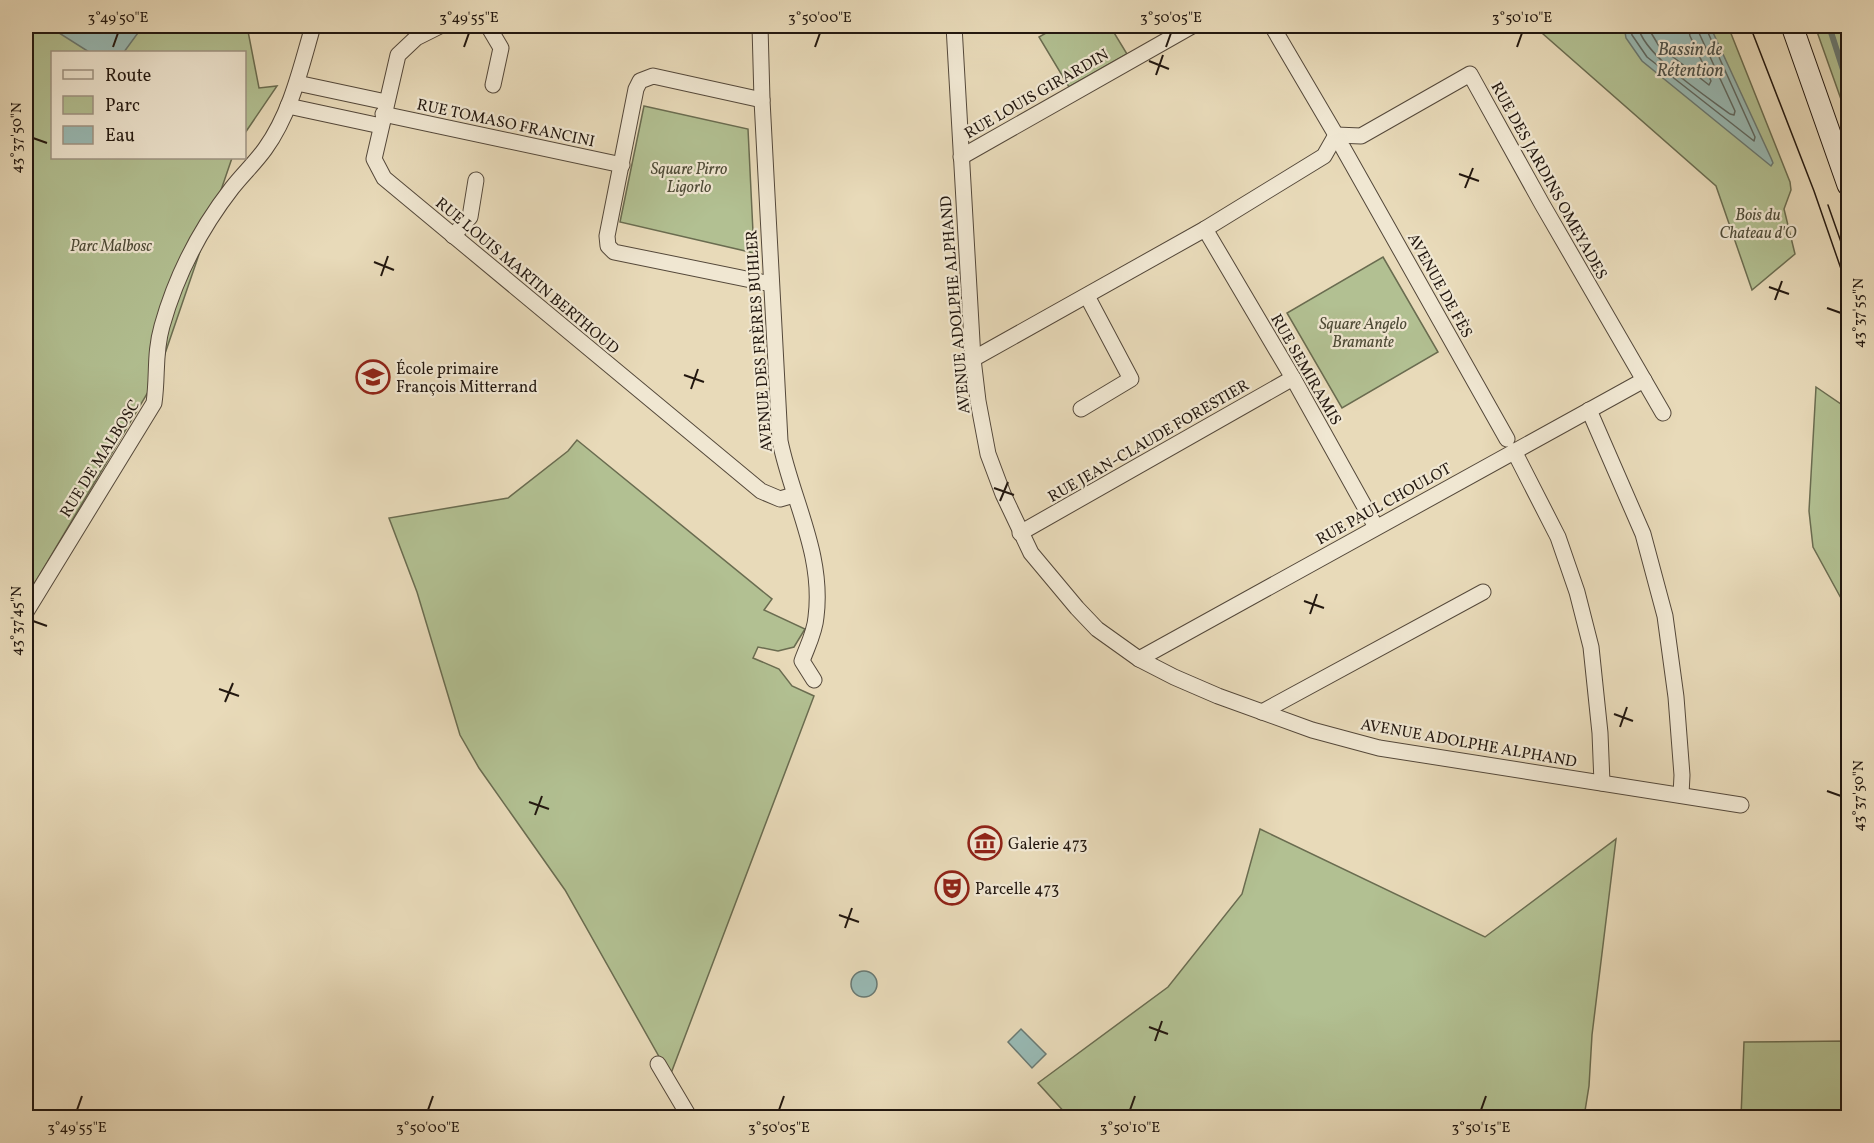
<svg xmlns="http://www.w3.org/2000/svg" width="1874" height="1143" font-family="Vollkorn,serif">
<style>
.green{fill:#b2c092;stroke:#6a6c50;stroke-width:1.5}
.water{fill:#98bab5;stroke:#697973;stroke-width:1.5}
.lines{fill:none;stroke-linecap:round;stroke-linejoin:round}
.shore{stroke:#5d6862;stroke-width:1.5}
.stream{stroke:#697973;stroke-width:6}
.street-casing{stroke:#54483a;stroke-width:17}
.secondary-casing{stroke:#22170f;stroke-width:23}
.street{stroke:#f0e7d2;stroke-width:15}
.secondary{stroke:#f0e7d2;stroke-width:21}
.tram{stroke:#22170f;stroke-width:1.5}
.ticks{fill:none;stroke:#22170f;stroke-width:2}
.labels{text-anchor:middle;stroke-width:4.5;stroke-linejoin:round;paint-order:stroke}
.street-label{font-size:16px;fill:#22170f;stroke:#f0e7d2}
.park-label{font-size:16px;font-style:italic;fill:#4d4a36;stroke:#f0e7d2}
.poi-label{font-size:16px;fill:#22170f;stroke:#f0e7d2;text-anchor:start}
.water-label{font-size:18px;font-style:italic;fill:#4b5049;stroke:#f0e7d2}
.neatline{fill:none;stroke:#22170f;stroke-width:2}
.ticks-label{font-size:15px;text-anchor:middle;fill:#22170f}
</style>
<rect width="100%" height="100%" fill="#e8dab9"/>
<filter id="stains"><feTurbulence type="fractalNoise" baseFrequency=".00333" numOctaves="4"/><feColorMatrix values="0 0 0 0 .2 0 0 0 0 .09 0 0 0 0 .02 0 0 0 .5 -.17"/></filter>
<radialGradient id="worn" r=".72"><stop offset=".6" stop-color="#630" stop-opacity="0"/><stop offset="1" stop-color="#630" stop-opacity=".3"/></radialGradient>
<g class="green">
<polygon points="26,26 247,26 259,88 277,86 245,133 244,52 52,52 52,158 232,158 157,377 26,598"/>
<polygon points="1058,26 1110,26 1127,54 1069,87 1039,37"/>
<polygon points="1534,26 1728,26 1790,182 1791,190 1784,209 1795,254 1752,290 1716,186"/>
<polygon points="1815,26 1848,26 1848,119"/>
<polygon points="644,106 748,129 754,253 620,222"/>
<polygon points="1383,257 1438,352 1342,408 1287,313"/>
<polygon points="1816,387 1848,409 1848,611 1813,547 1809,511"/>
<polygon points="577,440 772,599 764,610 805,629 794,647 778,651 758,647 753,658 779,669 792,686 814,696 670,1076 565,890 479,768 460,735 417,592 389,518 508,498 568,451"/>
<polygon points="1260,829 1485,937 1616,839 1592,1035 1589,1086 1584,1117 1065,1117 1067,1115 1038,1083 1168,987 1242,894"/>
<polygon points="1848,1041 1848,1117 1741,1117 1744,1042"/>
</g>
<g class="water">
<polygon points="48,26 143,26 124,52 89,52"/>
<polygon points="1624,26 1710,26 1771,158 1773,163 1771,166 1642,61 1626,38"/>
<circle cx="864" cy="984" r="13"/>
<polygon points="1021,1029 1046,1054 1032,1068 1008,1042"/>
</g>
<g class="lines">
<g class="shore">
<polyline points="1630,26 1632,35 1647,57 1754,141 1755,137 1705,26"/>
<path d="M1638 26C1643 55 1706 96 1730 114L1734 115 1735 111 1699 33 1697 26"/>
<polyline points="1647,26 1659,46 1709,85 1711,81 1690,36 1688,26"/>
</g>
<polyline class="stream" points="1829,26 1848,85"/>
<defs>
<g id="street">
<polyline points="440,26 416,38 398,55 374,159 384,178 761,491 780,499 794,495"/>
<polyline points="488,26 501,48 493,85"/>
<path d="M760 26 762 100 780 441C792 500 824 554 816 617 815 632 807 647 802 661L814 680"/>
<polyline points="954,26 973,359 978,401 988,454 1003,494 1031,553 1077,608 1097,629 1139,659 1174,677 1218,696 1312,730 1379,748 1741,805"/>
<polyline points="1272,26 1336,135"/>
<polyline points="297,83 386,102"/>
<polyline points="762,100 653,76 640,81 636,89 607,236 608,246 614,252 771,284"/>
<polyline points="288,106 381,126"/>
<polyline points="383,114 622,165"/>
<polyline points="1336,135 1361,136 1470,74 1542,204 1663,413"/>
<polyline points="1343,148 1507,439"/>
<polyline points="961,157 1192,26"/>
<polyline points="1205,229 1293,378 1376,527"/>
<polyline points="453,236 470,217 476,180"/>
<polyline points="973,359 1205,229 1324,156 1336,135"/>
<polyline points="1081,409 1131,379 1087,296"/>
<polyline points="1589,410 1643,534 1665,616 1676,697 1682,775 1681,795"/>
<polyline points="1514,451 1558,537 1577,592 1591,647 1600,733 1602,783"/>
<polyline points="1020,533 1293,378"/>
<path d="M26 612 154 403C158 375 154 354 162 326 176 276 201 228 232 188 243 174 255 163 265 149 291 113 301 67 313 26"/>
<polyline points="1139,659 1644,380"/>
<polyline points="1262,712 1483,592"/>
<polyline points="658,1064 690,1118"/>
</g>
<polyline id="secondary" points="1792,26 1848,185"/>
</defs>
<use href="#street" class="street-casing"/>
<use href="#secondary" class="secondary-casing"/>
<use href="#street" class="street"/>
<use href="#secondary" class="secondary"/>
<g class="tram">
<polyline points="1750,26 1814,191 1848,289"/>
<polyline points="1828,205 1848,262"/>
</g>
</g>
<path class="ticks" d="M113 47 118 33M464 47 469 33M815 47 820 33M1166 47 1171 33M1517 47 1522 33M1149 61 1169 69M1156 75 1163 55M33 138 47 143M1459 174 1479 181M1465 188 1473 168M374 262 394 270M381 276 388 256M1769 287 1789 294M1775 300 1782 281M1827 308 1841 313M684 375 704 382M691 389 698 369M994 488 1014 495M1000 501 1008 482M1304 601 1324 608M1310 614 1317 594M33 621 47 626M219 689 239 696M225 702 233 683M1614 714 1633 721M1620 727 1627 707M1827 791 1841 796M529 802 549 809M535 815 542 796M839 915 859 922M845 928 852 908M1149 1027 1168 1034M1155 1041 1162 1021M77 1110 82 1096M428 1110 433 1096M779 1110 784 1096M1130 1110 1135 1096M1481 1110 1486 1096"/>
<defs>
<symbol id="school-ring" viewBox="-11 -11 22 22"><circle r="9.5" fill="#f0e7d2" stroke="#8f2418" stroke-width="1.5"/><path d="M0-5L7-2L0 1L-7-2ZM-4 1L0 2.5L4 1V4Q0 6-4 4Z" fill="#8f2418"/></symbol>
<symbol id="museum-ring" viewBox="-11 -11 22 22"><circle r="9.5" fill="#f0e7d2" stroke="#8f2418" stroke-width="1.5"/><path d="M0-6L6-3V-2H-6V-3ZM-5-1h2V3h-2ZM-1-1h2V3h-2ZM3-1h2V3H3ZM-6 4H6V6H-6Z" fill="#8f2418"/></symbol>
<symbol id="theatre-ring" viewBox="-11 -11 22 22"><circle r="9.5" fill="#f0e7d2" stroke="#8f2418" stroke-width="1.5"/><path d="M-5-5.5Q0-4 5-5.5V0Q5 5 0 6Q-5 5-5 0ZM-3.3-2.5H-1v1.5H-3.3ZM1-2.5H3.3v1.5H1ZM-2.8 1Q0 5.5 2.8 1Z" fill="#8f2418"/></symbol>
</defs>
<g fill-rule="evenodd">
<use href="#school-ring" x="354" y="358" width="38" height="38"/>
<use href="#museum-ring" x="966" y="824" width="38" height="38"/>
<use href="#theatre-ring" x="933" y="869" width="38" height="38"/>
</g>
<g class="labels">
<g class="street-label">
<text transform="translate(1036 93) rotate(-30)" y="6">RUE LOUIS GIRARDIN</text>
<text transform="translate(506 122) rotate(12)" y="6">RUE TOMASO FRANCINI</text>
<text transform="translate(1550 180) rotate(61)" y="6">RUE DES JARDINS OMEYADES</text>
<text transform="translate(528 275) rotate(40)" y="6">RUE LOUIS MARTIN BERTHOUD</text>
<text transform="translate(1441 285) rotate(61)" y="6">AVENUE DE FÈS</text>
<text transform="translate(954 305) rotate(-95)" y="6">AVENUE ADOLPHE ALPHAND</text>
<text transform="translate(758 341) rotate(-94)" y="6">AVENUE DES FRÈRES BUHLER</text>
<text transform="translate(1307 369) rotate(60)" y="6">RUE SEMIRAMIS</text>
<text transform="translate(1148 440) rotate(-30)" y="6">RUE JEAN-CLAUDE FORESTIER</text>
<text transform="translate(99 458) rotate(-58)" y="6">RUE DE MALBOSC</text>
<text transform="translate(1383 503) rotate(-29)" y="6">RUE PAUL CHOULOT</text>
<text transform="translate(1469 742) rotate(10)" y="6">AVENUE ADOLPHE ALPHAND</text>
</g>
<g class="park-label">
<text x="689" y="174">Square Pirro<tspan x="689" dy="18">Ligorlo</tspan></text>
<text x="1758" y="220">Bois du<tspan x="1758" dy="18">Chateau d'O</tspan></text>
<text x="111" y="251">Parc Malbosc</text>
<text x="1363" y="329">Square Angelo<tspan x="1363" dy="18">Bramante</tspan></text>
</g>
<g class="poi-label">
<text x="396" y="374">École primaire<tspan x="396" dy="18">François Mitterrand</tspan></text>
<text x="1008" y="849">Galerie 473</text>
<text x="975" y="894">Parcelle 473</text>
</g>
<g class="water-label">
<text x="1690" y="55">Bassin de<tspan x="1690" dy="21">Rétention</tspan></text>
</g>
</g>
<rect width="1874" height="1143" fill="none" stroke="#e8dab9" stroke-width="66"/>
<rect x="51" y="51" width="195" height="108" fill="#f0e7d2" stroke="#9e9484" stroke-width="1.5"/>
<rect x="63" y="70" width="30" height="9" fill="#f0e7d2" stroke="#9e9484" stroke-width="1.5"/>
<text x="105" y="81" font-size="18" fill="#22170f">Route</text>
<rect x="63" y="96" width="30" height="18" fill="#b2c092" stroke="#9e9484" stroke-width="1.5"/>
<text x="105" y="111" font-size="18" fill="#22170f">Parc</text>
<rect x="63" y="126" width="30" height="18" fill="#98bab5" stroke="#9e9484" stroke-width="1.5"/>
<text x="105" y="141" font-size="18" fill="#22170f">Eau</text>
<rect x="33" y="33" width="1808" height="1077" class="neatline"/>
<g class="ticks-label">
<text x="118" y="22">3°49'50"E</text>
<text x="469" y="22">3°49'55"E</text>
<text x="820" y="22">3°50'00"E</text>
<text x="1171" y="22">3°50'05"E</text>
<text x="1522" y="22">3°50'10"E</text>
<text transform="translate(16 138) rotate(-90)" y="5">43°37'50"N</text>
<text transform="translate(1858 313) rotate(-90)" y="5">43°37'55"N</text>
<text transform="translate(16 621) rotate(-90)" y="5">43°37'45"N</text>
<text transform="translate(1858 796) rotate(-90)" y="5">43°37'50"N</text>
<text x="77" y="1132">3°49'55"E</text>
<text x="428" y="1132">3°50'00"E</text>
<text x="779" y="1132">3°50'05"E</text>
<text x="1130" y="1132">3°50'10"E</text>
<text x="1481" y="1132">3°50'15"E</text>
</g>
<rect width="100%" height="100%" filter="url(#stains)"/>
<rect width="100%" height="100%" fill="url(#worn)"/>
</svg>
